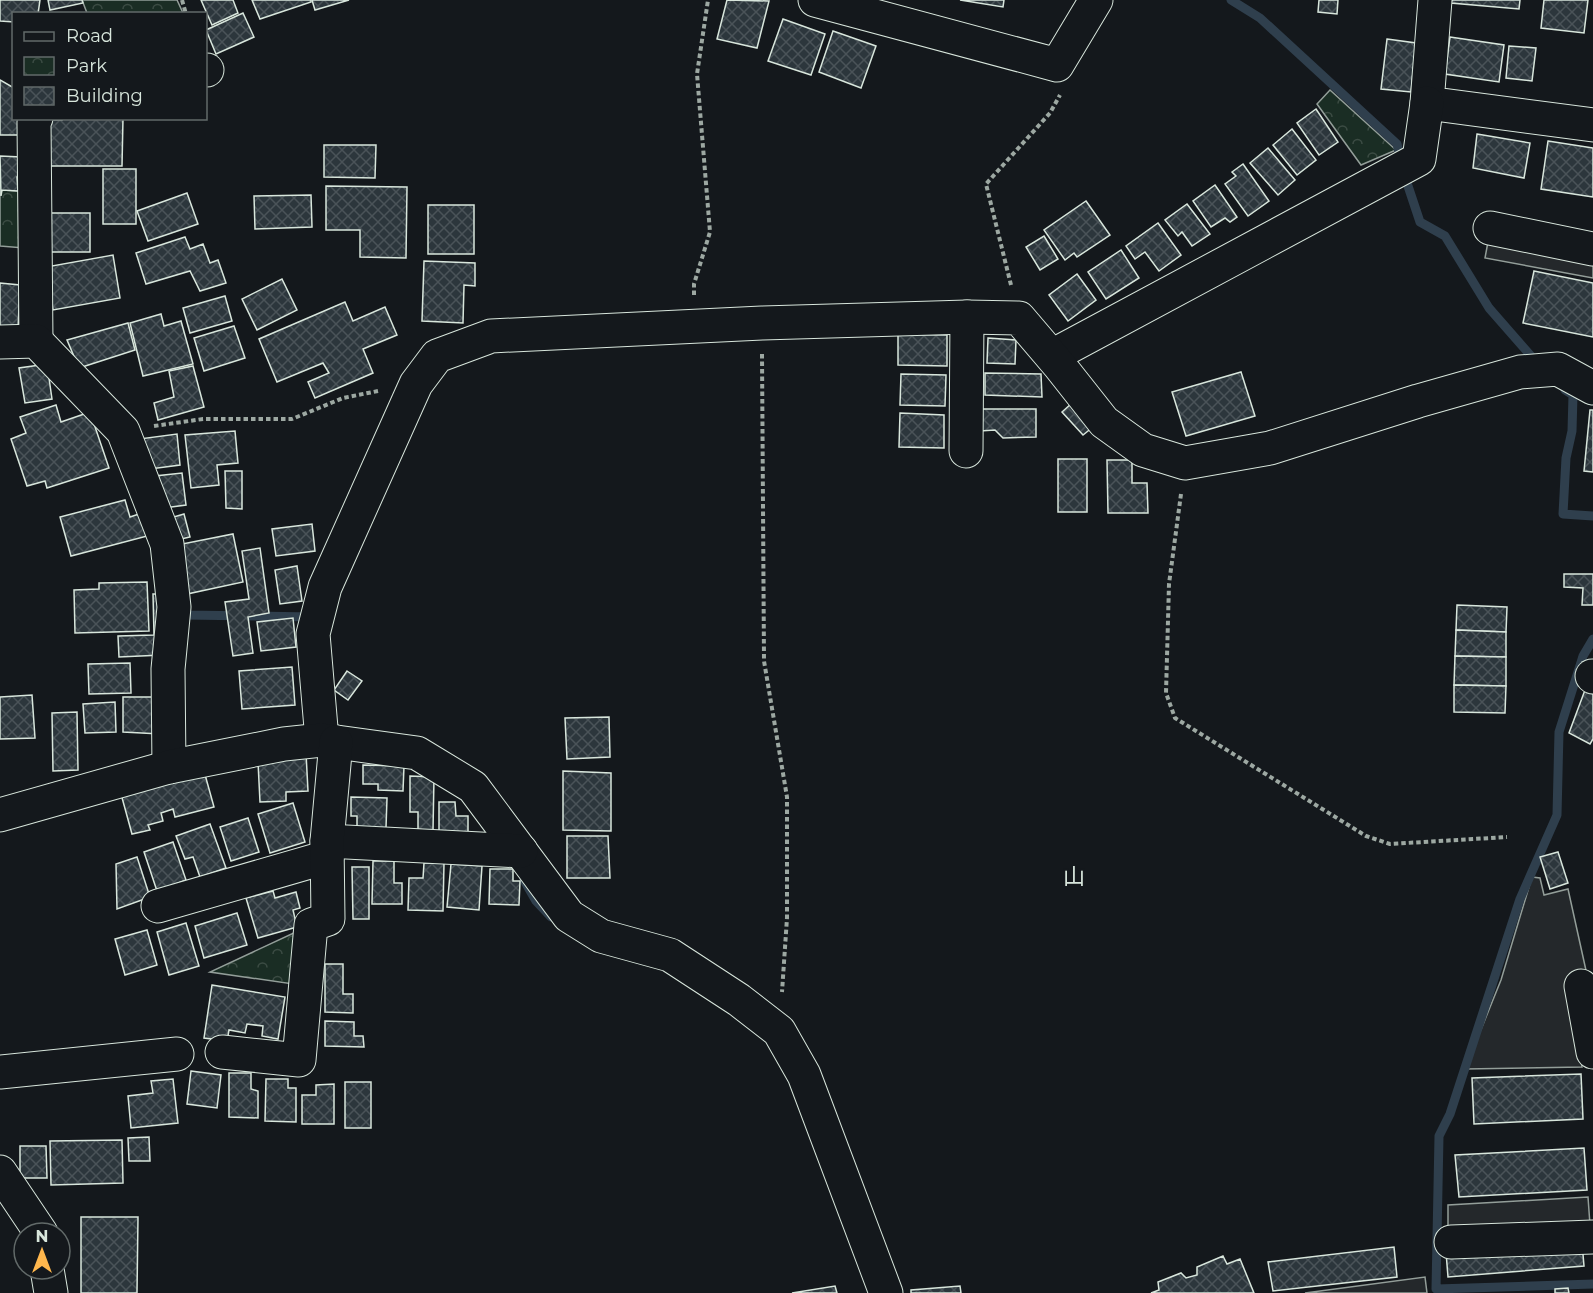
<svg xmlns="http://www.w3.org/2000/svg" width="1593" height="1293" font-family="Montserrat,'Noto Sans JP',sans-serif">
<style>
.park{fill:url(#park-crowns);stroke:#939e99;stroke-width:1.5}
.parking{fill:#24282b;stroke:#939e99;stroke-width:1.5}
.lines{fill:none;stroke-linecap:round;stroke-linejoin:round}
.stream{stroke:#2f3f4d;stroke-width:9}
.building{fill:url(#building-cross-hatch);stroke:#d8e6dc;stroke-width:1.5}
.minor-casing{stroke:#d8e6dc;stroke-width:35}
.path{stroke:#9da8a2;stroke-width:4;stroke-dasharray:4.5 3;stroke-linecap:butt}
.minor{stroke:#14181c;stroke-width:33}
.labels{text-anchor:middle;stroke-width:4.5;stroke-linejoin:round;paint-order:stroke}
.quarter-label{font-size:22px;fill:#d8e6dc;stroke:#14181c}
</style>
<defs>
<pattern id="park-crowns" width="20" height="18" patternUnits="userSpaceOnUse" patternTransform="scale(1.5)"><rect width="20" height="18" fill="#1a2d24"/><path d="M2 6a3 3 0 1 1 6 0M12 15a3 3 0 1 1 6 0" fill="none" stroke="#3b4b43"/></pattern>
<pattern id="building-cross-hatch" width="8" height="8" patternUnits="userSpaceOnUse" patternTransform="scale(1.5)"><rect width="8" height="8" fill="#2c363c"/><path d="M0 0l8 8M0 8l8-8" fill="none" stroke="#4a5358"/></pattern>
</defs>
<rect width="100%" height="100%" fill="#14181c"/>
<g class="park">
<polygon points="82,0 177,0 183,13 87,13"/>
<polygon points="1330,90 1396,150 1361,165 1317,104"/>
<polygon points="17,177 22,177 24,248 0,246 0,196 2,190 18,191"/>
<polygon points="298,931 293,984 210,972"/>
</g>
<g class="parking">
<polygon points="1492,220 1593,239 1593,278 1485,258"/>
<polygon points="1532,877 1540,878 1544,895 1568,889 1589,984 1570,988 1582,1067 1465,1069 1501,980"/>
<polygon points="1588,1197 1590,1225 1448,1231 1448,1205"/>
<polygon points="1425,1277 1427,1293 1305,1293"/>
</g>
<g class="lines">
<g class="stream">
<polyline points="1231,0 1260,18 1397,144 1401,161"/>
<polyline points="1404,174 1420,222 1445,236 1489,308 1538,364"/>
<polyline points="1565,390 1573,395 1572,431 1566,458 1563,514 1593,516"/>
<polyline points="183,611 184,615 313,617"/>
<polyline points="1593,639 1583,656 1559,732 1557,815 1520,899 1450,1114 1439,1136 1436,1289 1593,1284"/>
<polyline points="524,880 536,901 551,917"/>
</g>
</g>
<g class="building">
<polygon points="0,0 40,0 38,14 14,14 14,22 0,21"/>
<polygon points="48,0 82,0 83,3 50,10"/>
<polygon points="201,0 233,0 238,13 212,25"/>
<polygon points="252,0 311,0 311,2 260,19"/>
<polygon points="312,0 349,0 315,10"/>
<polygon points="727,0 769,1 757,48 717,39"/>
<polygon points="960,0 1004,0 1003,7"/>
<polygon points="1319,0 1338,0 1337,14 1318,12"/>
<polygon points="1452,0 1520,0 1519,9 1451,3"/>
<polygon points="1544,0 1588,0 1584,33 1541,28"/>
<polygon points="243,13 254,37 216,54 206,30"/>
<polygon points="783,19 825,34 811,75 768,61"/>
<polygon points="833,31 876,46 861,88 819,72"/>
<polygon points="1450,37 1504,45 1499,82 1445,74"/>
<polygon points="1387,39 1416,43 1411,92 1381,89"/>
<polygon points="1509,46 1536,48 1532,81 1506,78"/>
<polygon points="0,80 14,88 14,118 22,118 22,135 0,135"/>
<polygon points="1316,109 1338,142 1319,155 1297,123"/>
<polygon points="62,118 123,118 122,166 43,166 43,120 62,120"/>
<polygon points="1292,129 1316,160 1297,175 1273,145"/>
<polygon points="1477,134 1530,143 1524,178 1473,168"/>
<polygon points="1548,141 1593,148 1593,197 1541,189"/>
<polygon points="324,145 376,145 375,178 324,177"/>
<polygon points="1268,148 1295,180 1278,195 1250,163"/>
<polygon points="0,156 21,157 22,177 17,177 18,191 2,190 1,196"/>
<polygon points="1243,164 1269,201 1248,216 1225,184 1236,176 1232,172"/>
<rect x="103" y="169" width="33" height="55"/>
<polygon points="1215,185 1237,217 1230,222 1225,218 1211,227 1193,201"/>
<polygon points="326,186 407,187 406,258 360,257 360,230 326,230"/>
<polygon points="187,193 198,224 148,241 137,211"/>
<polygon points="311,195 312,227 255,229 254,196"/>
<polygon points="1086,201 1110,235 1077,257 1074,253 1065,260 1044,230"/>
<polygon points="1187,204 1210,234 1192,246 1182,232 1178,236 1165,220"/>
<rect x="428" y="205" width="46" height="49"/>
<rect x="39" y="213" width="51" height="39"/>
<polygon points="1158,223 1181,255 1159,271 1145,252 1135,259 1126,246"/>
<polygon points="1044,236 1058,259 1040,270 1026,247"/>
<polygon points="185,237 190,249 203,244 210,263 218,260 226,283 200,291 190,271 146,284 136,253"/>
<polygon points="1121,250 1139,278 1106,299 1088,272"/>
<polygon points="113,255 120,298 53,310 46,267"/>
<polygon points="424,261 475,263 475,286 464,285 463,323 422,321"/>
<polygon points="1534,271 1593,283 1593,337 1523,323"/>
<polygon points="1077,274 1096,300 1068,321 1049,295"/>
<polygon points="282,279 297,310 257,330 242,299"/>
<polygon points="0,283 20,285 18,329 0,327"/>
<polygon points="225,296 232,321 190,333 183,308"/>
<polygon points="345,302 353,321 385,307 397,335 363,349 373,373 315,398 308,382 329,373 323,363 277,382 259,339"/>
<polygon points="161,314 164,326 181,321 193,364 143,376 130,323"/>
<polygon points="128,323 135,350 79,368 67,340"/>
<polygon points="234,326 245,358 204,371 194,338"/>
<polygon points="898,334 947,335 947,366 898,365"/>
<polygon points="988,338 1016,340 1015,364 987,363"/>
<polygon points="47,364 52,399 25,403 19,368"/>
<polygon points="193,366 204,407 158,420 154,403 174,397 169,371"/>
<polygon points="1241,372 1255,416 1186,436 1172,392"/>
<polygon points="985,373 1041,374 1042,397 985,395"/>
<polygon points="901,374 946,375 945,406 900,405"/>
<polygon points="1072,403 1093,427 1083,435 1062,412"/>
<polygon points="56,405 61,422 90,412 109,468 47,488 45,481 27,486 11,439 26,433 20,417"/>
<polygon points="980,409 1036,409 1036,437 1003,438 995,430 980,431"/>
<polygon points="1590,410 1593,410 1593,472 1584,471"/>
<polygon points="900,413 944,415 944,448 899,447"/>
<polygon points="235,431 238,463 217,465 219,485 191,488 185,435"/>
<polygon points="177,434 180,465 150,469 139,439"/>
<rect x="1058" y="459" width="29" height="53"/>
<polygon points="1107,460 1132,460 1132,483 1147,483 1148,513 1108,513"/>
<polygon points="225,471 242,471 242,509 226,508"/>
<polygon points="182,473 186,505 164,508 155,476"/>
<polygon points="125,500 130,517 145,512 151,535 71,556 60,517"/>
<polygon points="184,514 190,537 172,541 167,519"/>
<polygon points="312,524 315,551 276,556 272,529"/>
<polygon points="233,534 243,582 187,594 177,545"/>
<polygon points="260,548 269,613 248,617 253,653 233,656 225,602 249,599 242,551"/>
<polygon points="297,566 302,601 280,604 275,570"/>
<polygon points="1564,574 1593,574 1593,605 1582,605 1583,588 1564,587"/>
<polygon points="147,582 149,631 75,633 74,590 99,589 99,583"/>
<polygon points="153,594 160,594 162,655 119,657 118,636 154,635"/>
<polygon points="1457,605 1507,607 1506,632 1456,630"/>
<polygon points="293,618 296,647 261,651 257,622"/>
<polygon points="1456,630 1506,632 1506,657 1455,656"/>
<polygon points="1455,656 1506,657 1506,686 1454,685"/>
<polygon points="130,663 131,693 89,694 88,664"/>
<polygon points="292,667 295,705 242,709 239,671"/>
<polygon points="347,671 362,681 348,700 334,690"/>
<polygon points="1454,685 1506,686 1505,713 1454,712"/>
<polygon points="1585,690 1593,694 1593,739 1590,744 1569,733"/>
<polygon points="32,695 35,738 0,739 0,697"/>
<polygon points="123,697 159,697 160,734 123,732"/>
<polygon points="115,702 116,732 85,733 83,704"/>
<polygon points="77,712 78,770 53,771 52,713"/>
<polygon points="609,717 610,757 567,759 565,718"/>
<polygon points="306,753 308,791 286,792 286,801 260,802 258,762"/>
<polygon points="363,765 404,766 403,791 378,790 378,784 363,784"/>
<polygon points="204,771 214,807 175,817 173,809 161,813 163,821 148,825 150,830 132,834 121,794"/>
<polygon points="563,771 611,773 611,831 563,830"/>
<polygon points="410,776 434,777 433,831 418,830 418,812 410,812"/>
<polygon points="351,797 387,798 386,828 357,827 357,816 351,816"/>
<polygon points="439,802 455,802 456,816 468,816 468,832 439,832"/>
<polygon points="293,803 305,842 270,853 258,814"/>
<polygon points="248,818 259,852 231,861 220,827"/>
<polygon points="210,824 226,868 200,877 193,857 185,859 176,836"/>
<polygon points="567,836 608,836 610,878 567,878"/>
<polygon points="173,842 186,880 157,891 144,852"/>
<polygon points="1558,852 1568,883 1550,889 1540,857"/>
<polygon points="137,857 150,897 117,909 116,864"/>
<polygon points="373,861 394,861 394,883 402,883 402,904 372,904"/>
<polygon points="424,863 444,863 443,911 408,910 409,878 423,878"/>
<polygon points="451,864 482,866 479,910 447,907"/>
<polygon points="352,867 369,867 369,919 353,919"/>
<polygon points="490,869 513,869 513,881 520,881 519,905 489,904"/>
<polygon points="273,891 275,898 296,892 300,908 293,910 297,927 258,938 246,898"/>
<polygon points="237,913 247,945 204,958 195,926"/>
<polygon points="186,923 199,966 169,975 157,932"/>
<polygon points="147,930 157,965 125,975 115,939"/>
<polygon points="325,964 343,964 343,994 353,994 353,1013 325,1012"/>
<polygon points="212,985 285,997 278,1039 262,1036 263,1026 247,1024 245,1033 229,1030 227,1041 204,1038"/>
<polygon points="325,1021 354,1022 354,1036 363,1036 364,1047 325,1046"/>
<polygon points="191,1071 221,1075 217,1108 187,1104"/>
<polygon points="229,1073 251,1073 251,1089 258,1091 258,1118 229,1117"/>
<polygon points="1581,1074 1583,1119 1474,1124 1472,1078"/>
<polygon points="173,1079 178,1123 131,1128 128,1096 153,1093 151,1081"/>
<polygon points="266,1079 288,1079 288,1088 296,1088 296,1122 265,1121"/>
<rect x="345" y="1082" width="26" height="46"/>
<polygon points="334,1084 334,1124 302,1124 302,1095 316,1095 316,1085"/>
<polygon points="149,1137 150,1161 129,1161 128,1138"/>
<polygon points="122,1140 123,1183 51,1185 50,1141"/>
<polygon points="20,1146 46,1146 47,1178 20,1178"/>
<polygon points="1584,1148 1587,1190 1459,1197 1455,1155"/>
<polygon points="81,1217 138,1217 137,1293 81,1293"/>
<polygon points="1582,1243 1584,1266 1448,1277 1446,1252"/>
<polygon points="1394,1247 1397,1277 1273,1291 1268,1262"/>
<polygon points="1223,1256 1227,1264 1240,1259 1254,1293 1151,1293 1159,1290 1158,1282 1181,1273 1186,1278 1197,1275 1197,1267"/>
<polygon points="835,1286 837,1293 792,1293"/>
<polygon points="960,1286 961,1293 911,1293 911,1290"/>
<polygon points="1568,1288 1569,1293 1555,1293 1555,1289"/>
</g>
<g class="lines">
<defs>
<g id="minor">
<polyline points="815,0 1057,65 1096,0"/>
<polyline points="1435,0 1427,103 1593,125"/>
<polyline points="206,70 207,70"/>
<polyline points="36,118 34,122 36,341"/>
<polyline points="1490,228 1593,249"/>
<polyline points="0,342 36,341 123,431 167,544 174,607 168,669 169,767"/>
<polyline points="1052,356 1419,159 1427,103"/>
<polyline points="966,451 967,317"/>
<polyline points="1592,676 1593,677"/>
<polyline points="322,740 313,634 325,587 416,384 437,356 491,336 762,323 967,317 1019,318 1059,365 1104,422 1143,450 1185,463 1270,448 1418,401 1520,372 1558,369 1593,388"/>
<polyline points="0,815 169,767 284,744 322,740 417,753 473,787 569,916 601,936 670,955 739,1000 779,1031 804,1075 886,1293"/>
<polyline points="327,841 521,851"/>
<polyline points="158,906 327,857"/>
<polyline points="1581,986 1593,1052"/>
<polyline points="222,1052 299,1060 311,925 328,919 327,841 336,742"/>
<polyline points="0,1072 177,1054"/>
<polyline points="0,1172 41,1233"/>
<polyline points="1451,1242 1593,1237"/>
<polyline points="47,1269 51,1293"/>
</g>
</defs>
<use href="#minor" class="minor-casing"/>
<g class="path">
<polyline points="182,0 186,14"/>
<polyline points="1011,285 986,184 1050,113 1060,95"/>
<polyline points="694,295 694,284 710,232 697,74 708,0"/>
<polyline points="762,354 764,661 787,797 787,918 782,992"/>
<polyline points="154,426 203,419 292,419 343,398 378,391"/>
<polyline points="1181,494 1169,584 1166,693 1175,718 1366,836 1390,844 1507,837"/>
</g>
<use href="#minor" class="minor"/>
</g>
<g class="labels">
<g class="quarter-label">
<text x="1074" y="884">山</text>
</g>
</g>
<rect x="12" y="12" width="195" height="108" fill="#14181c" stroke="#626a69" stroke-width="1.5"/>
<rect x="24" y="32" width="30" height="9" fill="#14181c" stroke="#626a69" stroke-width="1.5"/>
<text x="66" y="42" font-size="18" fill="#d8e6dc">Road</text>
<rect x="24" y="57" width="30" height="18" fill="url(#park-crowns)" stroke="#626a69" stroke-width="1.5"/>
<text x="66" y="72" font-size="18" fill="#d8e6dc">Park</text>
<rect x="24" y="87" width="30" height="18" fill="url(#building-cross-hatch)" stroke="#626a69" stroke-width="1.5"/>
<text x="66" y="102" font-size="18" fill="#d8e6dc">Building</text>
<g transform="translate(42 1251)"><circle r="28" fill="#14181c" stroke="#626a69" stroke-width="1.5"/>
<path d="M0-4.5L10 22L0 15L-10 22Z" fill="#ffb74d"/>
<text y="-9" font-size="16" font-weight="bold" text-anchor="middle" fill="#d8e6dc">N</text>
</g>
</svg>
